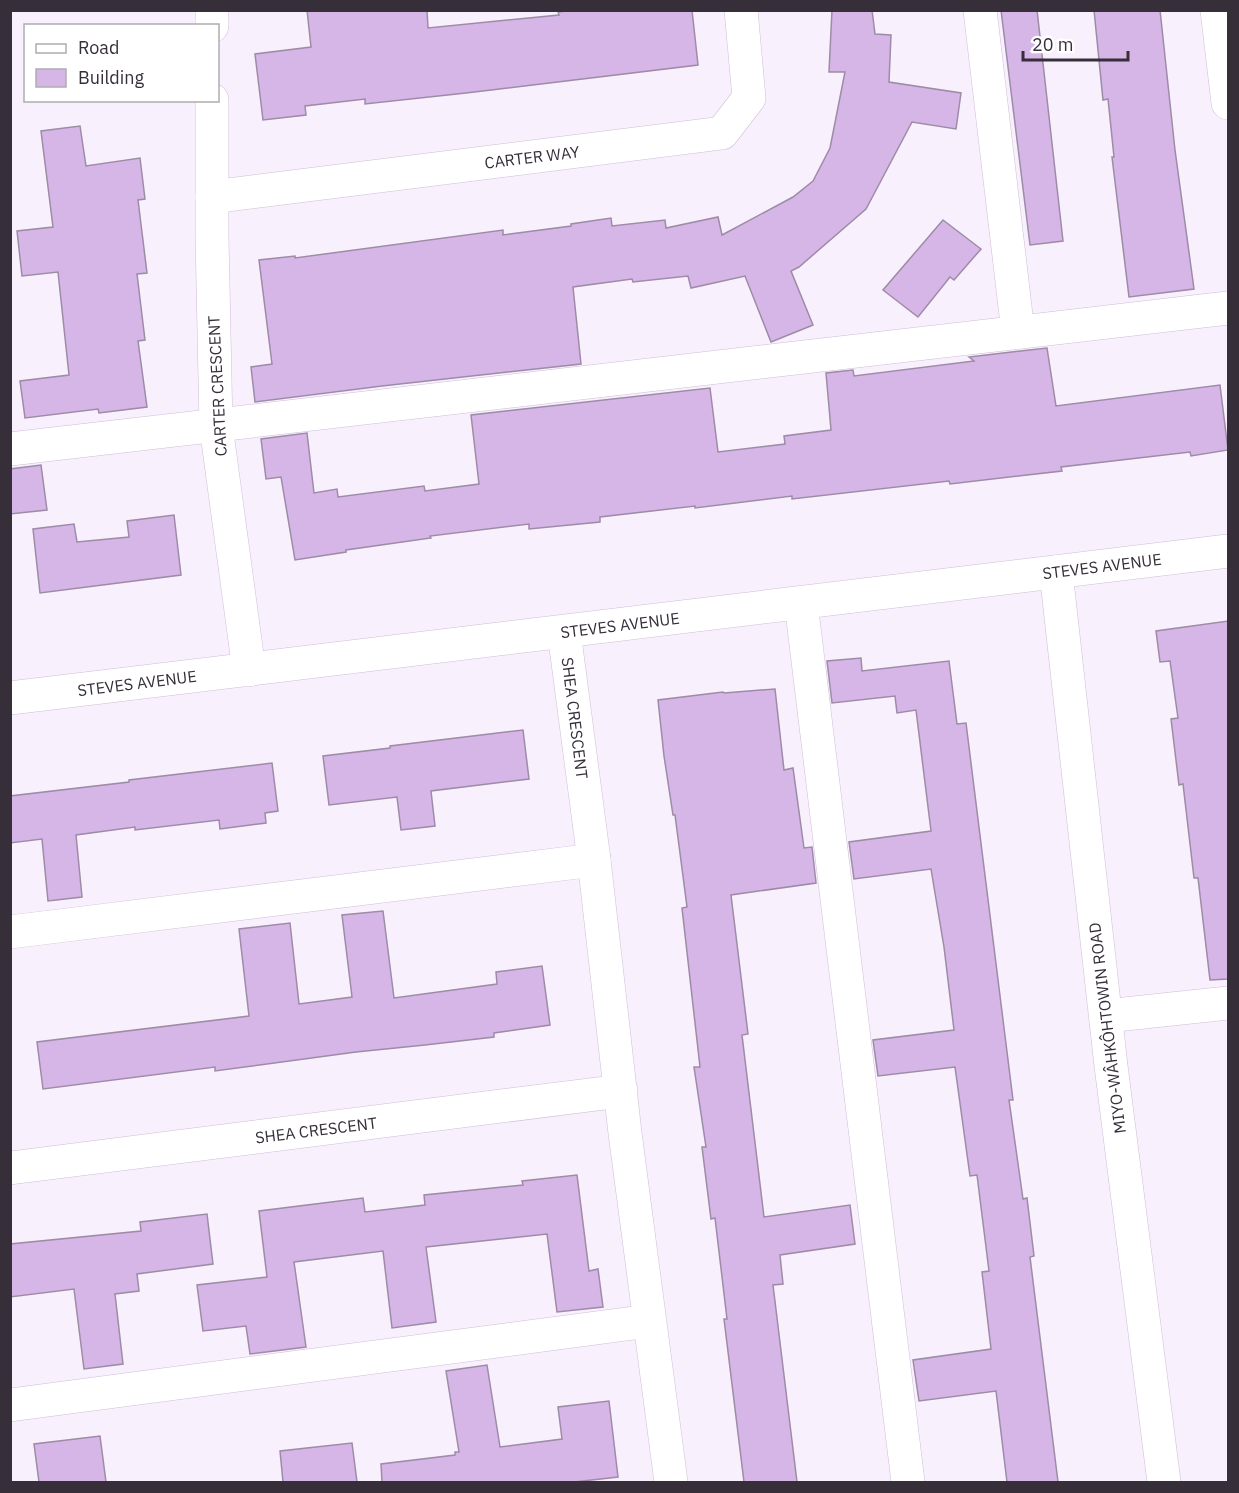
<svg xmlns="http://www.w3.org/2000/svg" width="1239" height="1493" font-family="'IBM Plex Sans',sans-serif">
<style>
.building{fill:#d6b6e7;stroke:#9d8ba7;stroke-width:1.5}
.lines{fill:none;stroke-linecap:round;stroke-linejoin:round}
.minor-casing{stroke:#d0bdda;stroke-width:34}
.minor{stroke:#fff;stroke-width:33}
.labels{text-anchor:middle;stroke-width:4.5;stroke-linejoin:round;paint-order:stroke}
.street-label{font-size:16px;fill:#362f3a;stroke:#fff}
</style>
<rect width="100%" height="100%" fill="#f8f0fc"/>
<g class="building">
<polygon points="307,10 427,10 428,28 559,15 558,12 574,10 692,10 698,65 466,93 365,104 365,99 305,106 306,115 263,120 255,54 311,47"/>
<polygon points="832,10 872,10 875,34 891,35 889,82 961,93 956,129 912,122 866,209 799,267 791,271 813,325 771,342 745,276 691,288 688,276 633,282 632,279 573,287 581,364 382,386 255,402 251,367 272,364 259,260 295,256 295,258 503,230 503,235 571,226 571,224 611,218 612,226 665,220 666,228 718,217 722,235 793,197 813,181 830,148 845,72 829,72"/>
<polygon points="1001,10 1037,10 1063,241 1030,245"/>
<polygon points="1094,10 1160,10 1175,150 1194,289 1129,297 1112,157 1114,157 1108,99 1103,100"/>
<polygon points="80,126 86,166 140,158 145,199 138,200 147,273 137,274 145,340 138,341 147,407 99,413 98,409 25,418 20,381 69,375 58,272 22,276 17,231 53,227 41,131"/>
<polygon points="943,220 981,249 954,280 950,277 918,317 883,290"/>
<polygon points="1047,348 1056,406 1220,385 1228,450 1191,456 1190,452 1061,467 1062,471 950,484 949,481 792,499 792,496 695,508 695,506 600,517 600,522 529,529 529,524 430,536 431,538 346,550 346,552 295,560 281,477 266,479 261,439 307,433 314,493 337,489 338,497 424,486 425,491 479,484 471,415 710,388 718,452 785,444 784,436 831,430 826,373 853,370 854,376 974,361 969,357"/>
<polygon points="41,465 47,510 10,514 10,469"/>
<polygon points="174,515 181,575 40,593 33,529 74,524 77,542 129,537 127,521"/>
<polygon points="1228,621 1228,979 1210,980 1198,878 1194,878 1183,784 1179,785 1171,719 1178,718 1170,661 1160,662 1156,631"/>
<polygon points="861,658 862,671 949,661 957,724 966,723 1013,1100 1009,1100 1023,1199 1027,1198 1034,1256 1030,1257 1058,1482 1007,1482 996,1391 919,1401 913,1360 991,1349 982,1272 989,1271 977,1175 970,1176 955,1067 878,1076 873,1040 954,1030 944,947 931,869 854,879 849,842 931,831 916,710 897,713 895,696 832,703 827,661"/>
<polygon points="775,689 784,770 793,768 804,848 812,847 816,883 731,895 748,1034 742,1035 764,1217 850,1205 855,1244 780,1255 783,1284 773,1285 797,1482 744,1482 724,1319 727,1319 715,1218 711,1219 702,1147 706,1147 694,1067 700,1067 682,908 687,907 675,815 673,815 664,756 658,700 723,692 724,693"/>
<polygon points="523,730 529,779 431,791 435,826 401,830 397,797 329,805 323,756 390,748 390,746"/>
<polygon points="272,763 278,811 265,813 266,823 220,829 219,820 135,830 135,827 76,835 82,897 48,901 42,839 10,843 10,796 129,782 129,780"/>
<polygon points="383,911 394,998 497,984 496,972 542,966 550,1025 494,1033 494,1037 425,1045 356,1052 215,1071 215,1067 43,1089 37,1042 249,1016 239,929 290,923 299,1004 352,997 342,915"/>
<polygon points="577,1175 589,1271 598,1269 603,1307 557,1312 547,1234 426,1247 436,1322 392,1328 383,1251 294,1262 306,1347 250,1354 246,1326 203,1331 197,1285 267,1277 259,1211 363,1198 365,1212 425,1205 424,1195 523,1185 522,1181"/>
<polygon points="207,1214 213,1264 137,1274 139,1291 115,1294 123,1364 84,1369 74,1289 10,1297 10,1244 141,1231 140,1222"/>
<polygon points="487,1365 500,1447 562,1439 558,1407 609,1401 618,1477 574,1482 382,1482 381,1464 455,1455 455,1452 459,1452 446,1371"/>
<polygon points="100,1436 106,1482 39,1482 34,1444"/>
<polygon points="352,1443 357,1482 283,1482 280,1451"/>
</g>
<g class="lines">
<defs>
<g id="minor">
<polyline points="212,10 212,26"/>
<polyline points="980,10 1018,332"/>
<polyline points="1217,10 1228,103"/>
<polyline points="212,100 212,237 216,426 249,670"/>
<polyline points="212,197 722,133 749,98 741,10"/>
<polyline points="10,449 1228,308"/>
<polyline points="1056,572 1111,1066 1164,1482"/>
<polyline points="801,603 908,1482"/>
<polyline points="564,632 594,860 625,1133 671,1482"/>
<polyline points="10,698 1228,551"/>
<polyline points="10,932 594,860"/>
<polyline points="1106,1016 1228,1003"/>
<polyline points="10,1168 621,1091"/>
<polyline points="10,1405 649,1321"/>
</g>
</defs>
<use href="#minor" class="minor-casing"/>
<use href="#minor" class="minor"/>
</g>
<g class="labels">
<g class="street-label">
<text transform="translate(532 157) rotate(-7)" y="6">CARTER WAY</text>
<text transform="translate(217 386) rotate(-93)" y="6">CARTER CRESCENT</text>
<text transform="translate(1102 566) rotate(-7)" y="6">STEVES AVENUE</text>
<text transform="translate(620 625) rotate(-7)" y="6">STEVES AVENUE</text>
<text transform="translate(137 683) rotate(-7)" y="6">STEVES AVENUE</text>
<text transform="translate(575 718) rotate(83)" y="6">SHEA CRESCENT</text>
<text transform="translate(1107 1028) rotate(-97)" y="6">MIYO-WÂHKÔHTOWIN ROAD</text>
<text transform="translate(316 1130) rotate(-7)" y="6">SHEA CRESCENT</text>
</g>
</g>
<rect width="1239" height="1493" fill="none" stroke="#362f3a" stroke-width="24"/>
<rect x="24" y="24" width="195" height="78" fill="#ffffff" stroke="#afacb0" stroke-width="1.5"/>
<rect x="36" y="44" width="30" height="9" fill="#ffffff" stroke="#afacb0" stroke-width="1.5"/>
<text x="78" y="54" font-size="18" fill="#362f3a">Road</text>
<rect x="36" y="69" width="30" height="18" fill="#d6b6e7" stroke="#afacb0" stroke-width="1.5"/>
<text x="78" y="84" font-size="18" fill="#362f3a">Building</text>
<path d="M1023 51v9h105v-9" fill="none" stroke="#362f3a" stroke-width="3"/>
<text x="1032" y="51" font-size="18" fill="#362f3a" stroke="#ffffff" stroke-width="4.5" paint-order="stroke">20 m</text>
</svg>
